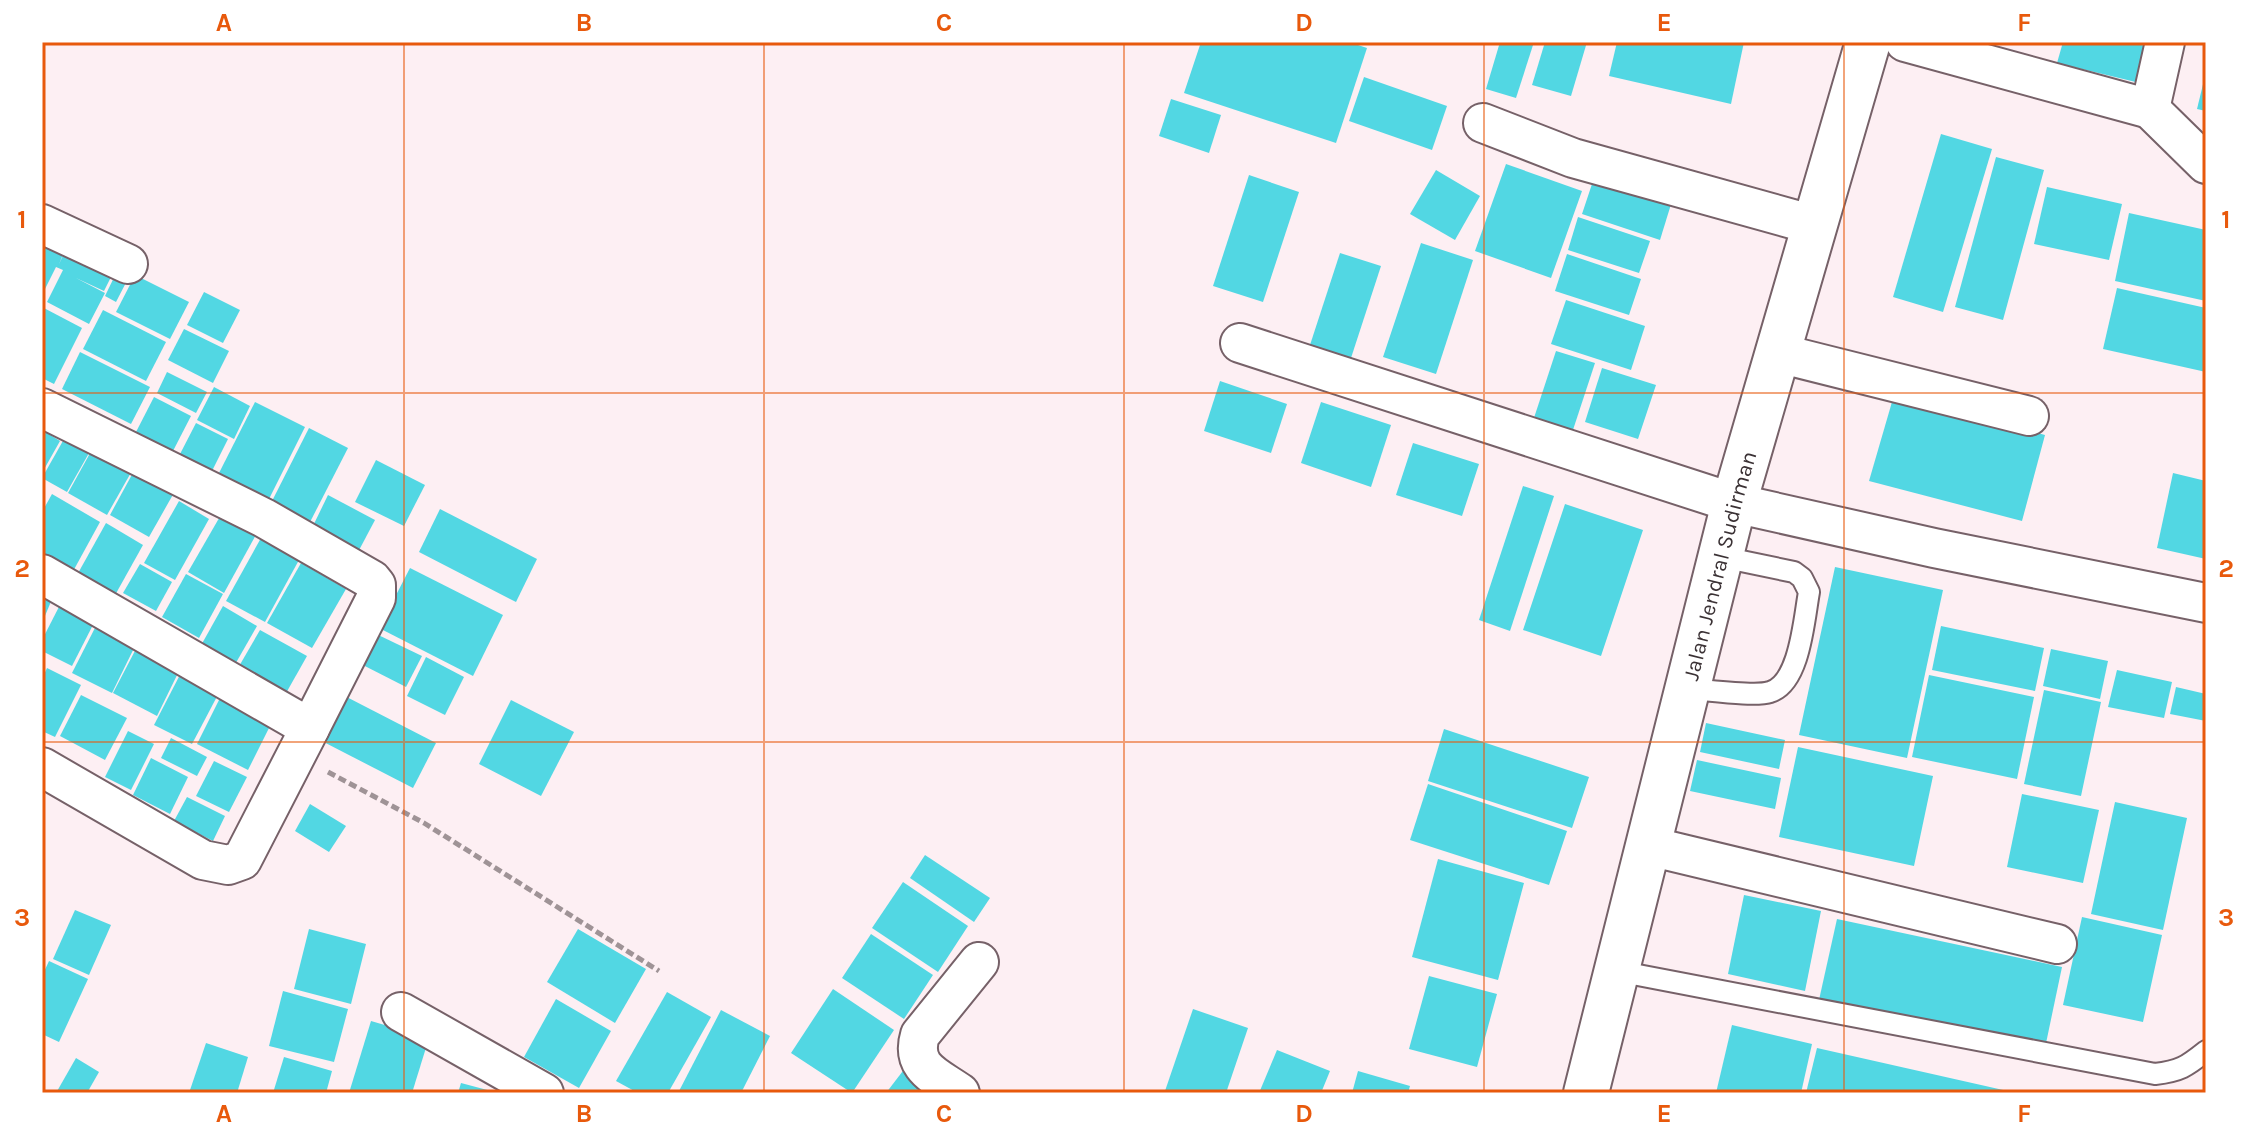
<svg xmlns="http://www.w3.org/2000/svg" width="2248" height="1135" font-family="Karla,sans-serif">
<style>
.building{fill:#52d7e3}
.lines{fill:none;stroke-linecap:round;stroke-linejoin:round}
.service-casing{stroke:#766168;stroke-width:24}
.minor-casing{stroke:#766168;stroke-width:42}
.tertiary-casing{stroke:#766168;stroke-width:48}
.path{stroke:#9f9396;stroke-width:5;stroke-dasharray:8 4;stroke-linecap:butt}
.service{stroke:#fff;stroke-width:20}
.minor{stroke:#fff;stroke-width:38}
.tertiary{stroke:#fff;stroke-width:44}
.grid{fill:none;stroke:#e8590c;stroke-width:2;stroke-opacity:0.55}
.labels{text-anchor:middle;stroke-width:8;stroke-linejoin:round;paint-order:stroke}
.street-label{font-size:22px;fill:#3b3235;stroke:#fff}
.neatline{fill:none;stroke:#e8590c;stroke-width:3}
.grid-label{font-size:26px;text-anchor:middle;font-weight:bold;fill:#e8590c}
</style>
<rect width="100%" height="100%" fill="#fdeff3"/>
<g class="building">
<polygon points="1201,42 1349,42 1367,48 1336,143 1184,93"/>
<polygon points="1500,42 1534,42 1516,98 1486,89"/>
<polygon points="1545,42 1587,42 1571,96 1532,85"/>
<polygon points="1617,42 1744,42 1731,104 1609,76"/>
<polygon points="2063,42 2154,42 2144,84 2057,63"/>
<polygon points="2205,76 2206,76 2206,111 2197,109"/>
<polygon points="1364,77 1447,106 1432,150 1349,121"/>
<polygon points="1171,99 1221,115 1209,153 1159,136"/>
<polygon points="1941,134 1992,149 1943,312 1893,297"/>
<polygon points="1996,157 2044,170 2003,320 1955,307"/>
<polygon points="1506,164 1582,191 1551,278 1475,251"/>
<polygon points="1436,170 1480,196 1455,240 1410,214"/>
<polygon points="1249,175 1299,192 1263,302 1213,286"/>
<polygon points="1595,175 1672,201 1660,240 1582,214"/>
<polygon points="2047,187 2122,204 2109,260 2034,244"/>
<polygon points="2129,213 2206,230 2206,301 2115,281"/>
<polygon points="1578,217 1650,241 1639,273 1568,250"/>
<polygon points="71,239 118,263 104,291 76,278 105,293 89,324 47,302 63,270 56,267 42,295 42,241 64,252 59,264"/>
<polygon points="1421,243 1473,260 1436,374 1383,357"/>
<polygon points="1340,253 1381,266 1351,358 1310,345"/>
<polygon points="1567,254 1641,279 1629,315 1555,291"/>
<polygon points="121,263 133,269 116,302 105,296"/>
<polygon points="135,275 189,302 170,339 116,312"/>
<polygon points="2117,288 2206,308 2206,372 2103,349"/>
<polygon points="204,292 240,310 223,343 187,325"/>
<polygon points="1566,300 1645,326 1631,370 1551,344"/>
<polygon points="42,307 82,328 54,384 42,378"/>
<polygon points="103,310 166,342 146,381 83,349"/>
<polygon points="184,329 229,351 213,383 168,360"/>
<polygon points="1556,351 1595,363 1570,439 1531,427"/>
<polygon points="80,352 150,387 131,424 62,389"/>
<polygon points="1602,368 1656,385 1638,439 1585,422"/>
<polygon points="167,372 207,392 196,413 157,393"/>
<polygon points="1220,381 1287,404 1271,453 1204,431"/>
<polygon points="214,387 250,406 234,439 197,420"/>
<polygon points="1894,395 2045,435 2022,521 1869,481"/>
<polygon points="154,397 191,416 173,451 136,432"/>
<polygon points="255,402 305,427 268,501 218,475"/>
<polygon points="1321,402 1391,425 1371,487 1301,463"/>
<polygon points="196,423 228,439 211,473 179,456"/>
<polygon points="309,428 348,448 308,526 269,507"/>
<polygon points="42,430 60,441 42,473"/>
<polygon points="64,439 89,453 67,492 42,478"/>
<polygon points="1413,443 1479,464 1462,516 1396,495"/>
<polygon points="94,446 133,469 107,515 68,493"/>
<polygon points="376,460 425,485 404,526 355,502"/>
<polygon points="135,469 175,491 149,537 110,515"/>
<polygon points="2173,473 2206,481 2206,559 2157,548"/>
<polygon points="1523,486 1554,496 1510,631 1479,620"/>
<polygon points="52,494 100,522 71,575 42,558 42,512"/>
<polygon points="328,495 375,520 357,554 311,530"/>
<polygon points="179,501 209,519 175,580 144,563"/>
<polygon points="1565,504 1643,530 1601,656 1523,630"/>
<polygon points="440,509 537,559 516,602 419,552"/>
<polygon points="222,513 257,533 224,593 188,572"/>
<polygon points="106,523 143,545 114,597 77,575"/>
<polygon points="261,538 299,560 265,622 226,601"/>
<polygon points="301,563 346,589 312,648 267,623"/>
<polygon points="140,564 172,582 156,611 123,593"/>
<polygon points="1835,567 1943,590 1907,758 1799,735"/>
<polygon points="410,568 503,615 473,676 379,628"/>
<polygon points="186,574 223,594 199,638 162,617"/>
<polygon points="42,587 55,592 42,623"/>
<polygon points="63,599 97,617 72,666 42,651 42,640"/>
<polygon points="223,606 257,626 233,668 199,649"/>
<polygon points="99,620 138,640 112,693 72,673"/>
<polygon points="1941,626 2044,648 2035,691 1932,670"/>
<polygon points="260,630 307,656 285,695 238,668"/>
<polygon points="370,631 422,656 406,687 355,661"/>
<polygon points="138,645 181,667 157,716 113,693"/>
<polygon points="2051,649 2108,661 2100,699 2043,686"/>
<polygon points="426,657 464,677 445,715 407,696"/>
<polygon points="184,667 222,687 192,744 154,725"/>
<polygon points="47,668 81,685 55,737 42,731 42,679"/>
<polygon points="2117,670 2172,682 2164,718 2108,707"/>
<polygon points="1929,675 2034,697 2017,779 1912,757"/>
<polygon points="2176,687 2206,694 2206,721 2170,714"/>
<polygon points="2044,690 2101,702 2081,796 2024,784"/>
<polygon points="335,691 436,743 413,788 312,736"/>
<polygon points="81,695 127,718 105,760 60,736"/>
<polygon points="221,696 272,722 248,770 197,744"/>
<polygon points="511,700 574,732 541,796 479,764"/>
<polygon points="1706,723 1785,740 1779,769 1700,752"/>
<polygon points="1444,729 1589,777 1572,828 1428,781"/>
<polygon points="128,731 154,744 131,790 105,777"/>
<polygon points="171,738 207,757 197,776 161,758"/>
<polygon points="1798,747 1933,776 1914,866 1779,837"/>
<polygon points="151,758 188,777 170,814 133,795"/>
<polygon points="1697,760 1781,778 1775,809 1690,791"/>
<polygon points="214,761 247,777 229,812 196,796"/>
<polygon points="1428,784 1567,831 1549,885 1410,840"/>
<polygon points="2022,794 2099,810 2083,883 2007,867"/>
<polygon points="187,797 225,816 213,841 174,821"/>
<polygon points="2115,802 2187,818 2163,930 2091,914"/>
<polygon points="310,804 346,826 329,852 295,831"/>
<polygon points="925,855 990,898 974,922 910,878"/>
<polygon points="1438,859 1524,883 1498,980 1412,957"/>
<polygon points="903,882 968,926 938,972 872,928"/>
<polygon points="1744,895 1821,911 1805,991 1728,974"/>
<polygon points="75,910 111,925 89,975 53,959"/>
<polygon points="2082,917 2162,935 2143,1022 2063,1005"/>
<polygon points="1837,919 2062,967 2045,1048 1819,1000"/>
<polygon points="309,929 366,944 351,1004 294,989"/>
<polygon points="578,929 646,969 615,1023 547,982"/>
<polygon points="871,934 933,975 904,1019 842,978"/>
<polygon points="49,961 88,979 59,1042 42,1034 42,976"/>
<polygon points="1429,976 1497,994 1477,1067 1409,1049"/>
<polygon points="833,989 894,1030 852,1093 791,1053"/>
<polygon points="283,991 348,1009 334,1062 269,1046"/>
<polygon points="667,992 711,1017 668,1093 638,1093 616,1081"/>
<polygon points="556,999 611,1031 579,1088 524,1057"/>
<polygon points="1193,1009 1248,1028 1226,1093 1165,1091"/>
<polygon points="721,1010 770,1036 741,1093 678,1093"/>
<polygon points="371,1021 429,1038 412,1093 349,1093"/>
<polygon points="1732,1025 1812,1044 1801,1093 1716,1093"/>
<polygon points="206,1043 248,1057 237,1093 189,1093"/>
<polygon points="1817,1048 2012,1092 2011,1093 1806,1093"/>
<polygon points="1277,1050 1330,1071 1321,1093 1259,1093"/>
<polygon points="284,1057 332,1071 326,1093 273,1093"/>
<polygon points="76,1058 99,1072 87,1093 56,1093"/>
<polygon points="909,1063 947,1093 886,1093"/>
<polygon points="1358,1071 1410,1086 1408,1093 1352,1093"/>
<polygon points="461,1083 491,1091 490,1093 458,1093"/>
</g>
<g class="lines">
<defs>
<g id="service">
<path d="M1689 689C1707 690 1755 697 1770 692 1800 683 1804 619 1809 592L1802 578 1794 572 1722 557"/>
<path d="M1617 971 2155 1074C2180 1071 2186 1067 2206 1051"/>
</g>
<g id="minor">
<polyline points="1905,42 2150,109 2165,42"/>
<polyline points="2150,109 2206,164"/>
<polyline points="1483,123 1573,158 1814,225"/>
<polyline points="42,224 128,264"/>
<polyline points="1240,343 1734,503 1934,548 2206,603"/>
<polyline points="1778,353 2029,416"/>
<polyline points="42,408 264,518 372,580 376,585 376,598 310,728"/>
<polyline points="42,574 310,728 242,860 228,865 203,860 42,767"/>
<polyline points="1649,846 2057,944"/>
<polyline points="401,1012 544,1093"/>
<path d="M960 1093C936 1076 910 1068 920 1035L979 962"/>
</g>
<g id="tertiary">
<path id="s1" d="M1586 1093 1734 503 1868 42"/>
</g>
</defs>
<use href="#service" class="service-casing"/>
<use href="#minor" class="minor-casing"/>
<use href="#tertiary" class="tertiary-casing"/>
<polyline class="path" points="328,772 424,823 659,971"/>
<use href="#service" class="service"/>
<use href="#minor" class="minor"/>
<use href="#tertiary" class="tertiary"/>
</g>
<path class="grid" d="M404 42V1093M764 42V1093M1124 42V1093M1484 42V1093M1844 42V1093M42 393H2206M42 742H2206"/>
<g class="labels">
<g class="street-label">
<text dy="8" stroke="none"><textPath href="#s1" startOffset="544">Jalan Jendral Sudirman</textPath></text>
</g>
</g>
<rect width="2248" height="1135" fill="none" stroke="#ffffff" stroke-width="88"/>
<rect x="44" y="44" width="2160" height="1047" class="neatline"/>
<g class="grid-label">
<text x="224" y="31">A</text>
<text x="584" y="31">B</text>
<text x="944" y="31">C</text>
<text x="1304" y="31">D</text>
<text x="1664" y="31">E</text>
<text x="2024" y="31">F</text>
<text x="22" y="228">1</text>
<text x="2226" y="228">1</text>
<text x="22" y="577">2</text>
<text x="2226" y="577">2</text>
<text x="22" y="926">3</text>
<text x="2226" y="926">3</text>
<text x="224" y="1122">A</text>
<text x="584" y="1122">B</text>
<text x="944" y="1122">C</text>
<text x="1304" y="1122">D</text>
<text x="1664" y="1122">E</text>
<text x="2024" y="1122">F</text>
</g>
</svg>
